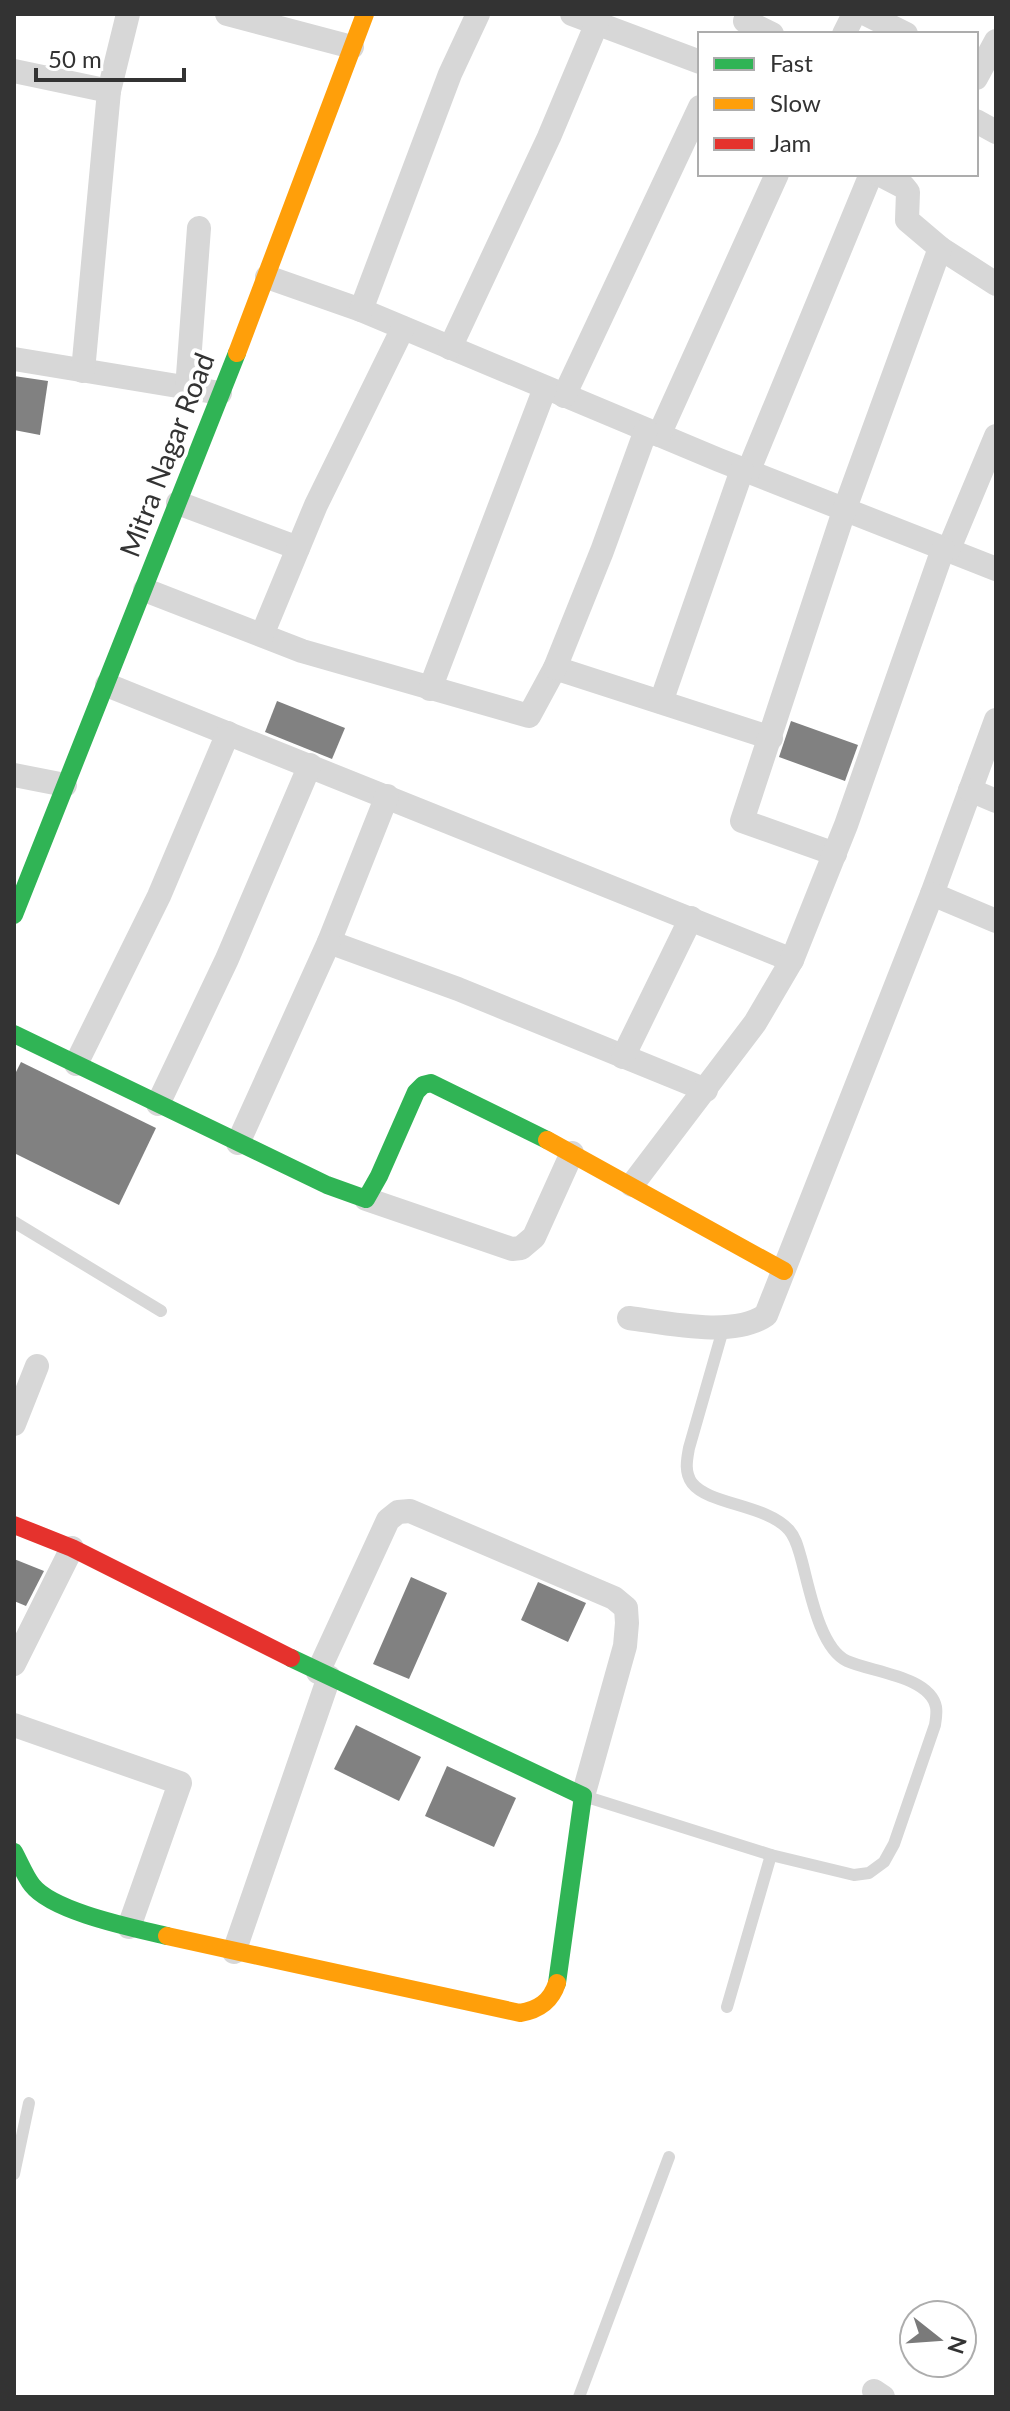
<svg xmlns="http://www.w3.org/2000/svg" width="1010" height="2411" font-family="Lato,sans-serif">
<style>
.building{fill:#818181}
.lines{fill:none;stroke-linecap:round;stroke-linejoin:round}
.lane{stroke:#d7d7d7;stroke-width:12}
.street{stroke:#d7d7d7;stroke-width:24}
.fast{stroke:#30b455;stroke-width:18}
.slow{stroke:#ff9f0a;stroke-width:18}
.jam{stroke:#e5322d;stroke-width:18}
.labels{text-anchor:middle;stroke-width:8;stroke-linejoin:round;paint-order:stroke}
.street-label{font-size:28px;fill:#333;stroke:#fff}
</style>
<rect width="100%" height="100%" fill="#fff"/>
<g class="building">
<polygon points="14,376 48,381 40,435 14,430"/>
<polygon points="277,701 345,728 332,759 265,732"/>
<polygon points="791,721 858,745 845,781 779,757"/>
<polygon points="21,1062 156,1128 119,1205 14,1153 14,1076"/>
<polygon points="14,1559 44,1571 26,1606 14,1601"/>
<polygon points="411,1577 447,1593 409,1679 373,1664"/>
<polygon points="538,1582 586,1603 568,1642 521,1620"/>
<polygon points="356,1725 421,1757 399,1801 334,1769"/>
<polygon points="447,1766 516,1798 494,1847 425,1816"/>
</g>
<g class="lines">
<g class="lane">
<polyline points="14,1222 161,1311"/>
<path d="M587 1797 771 1855 854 1875 869 1873 884 1862 894 1844 935 1725C936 1719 937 1712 936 1707 930 1676 871 1672 847 1661 819 1648 809 1586 801 1558 798 1548 796 1538 789 1530 766 1504 709 1505 692 1483 684 1472 687 1459 689 1448L724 1326"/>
<polyline points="727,2007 771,1855"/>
<polyline points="14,2174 29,2103"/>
<polyline points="579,2397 669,2157"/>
</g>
<g class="street">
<polyline points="227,14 352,47"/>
<polyline points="572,14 700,62"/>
<polyline points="866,14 906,34"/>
<polyline points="745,21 772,34"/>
<polyline points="844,34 854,14"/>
<polyline points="14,71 109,91"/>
<polyline points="976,78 996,41"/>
<polyline points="976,121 996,132"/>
<polyline points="940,248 996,284"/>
<polyline points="267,277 361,310 719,460 996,569"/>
<polyline points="361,310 450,74 478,14"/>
<polyline points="450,348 549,137 597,23"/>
<polyline points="14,359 220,393"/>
<polyline points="83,371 109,91 128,14"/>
<polyline points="187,389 199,228"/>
<polyline points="564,396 700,107"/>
<polyline points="659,435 777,174"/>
<polyline points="748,472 871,174"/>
<polyline points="178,503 298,548"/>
<polyline points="948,551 996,436"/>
<polyline points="145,590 302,651 529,716 555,668 771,738"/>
<polyline points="262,635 316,505 403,328"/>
<polyline points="555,668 602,551 646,430"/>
<polyline points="107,685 792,960"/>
<polyline points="430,689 545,388"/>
<polyline points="661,702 742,470"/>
<polyline points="996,720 932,894 996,921"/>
<polyline points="14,775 65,785"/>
<polyline points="970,790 996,801"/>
<polyline points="387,796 329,942 458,989 706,1090"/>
<polyline points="835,854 742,821 844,511 940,248 907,220 908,192 904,187 879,174"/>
<polyline points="623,1057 691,918"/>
<polyline points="76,1064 159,896 228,733"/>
<polyline points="158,1104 227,959 310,765"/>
<polyline points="238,1143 329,942"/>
<polyline points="632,1185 755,1023 792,960 846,825 943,549"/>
<polyline points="366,1199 512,1249 521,1248 534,1237 572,1153"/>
<path d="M629 1318C667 1323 734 1338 766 1315L932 894"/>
<polyline points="14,1424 37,1366"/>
<polyline points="14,1664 72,1548"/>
<polyline points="318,1672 388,1520 398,1512 410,1511 614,1598 626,1608 627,1623 625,1646 583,1796"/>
<polyline points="14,1725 180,1783 129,1927"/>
<polyline points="234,1952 329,1677"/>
<polyline points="874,2391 883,2397"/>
</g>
<g class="fast">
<polyline points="14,915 237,353"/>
<polyline points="14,1034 327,1185 366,1199 379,1176 416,1092 423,1085 431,1083 547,1140"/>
<polyline points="291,1658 583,1796 557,1983"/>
<path d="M14 1852C20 1863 25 1876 32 1885 53 1912 134 1928 167 1936"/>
</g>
<g class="slow">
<polyline points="237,353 365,14"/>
<polyline points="547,1140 784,1271"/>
<path d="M167 1936 520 2013C538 2010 551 2002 557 1983"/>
</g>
<polyline class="jam" points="14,1525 72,1548 291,1658"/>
</g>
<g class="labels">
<g class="street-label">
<text transform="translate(167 455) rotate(-69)" y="10">Mitra Nagar Road</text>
</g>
</g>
<rect width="1010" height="2411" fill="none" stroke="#333333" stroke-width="32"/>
<rect x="698" y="32" width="280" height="144" fill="#ffffff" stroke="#adadad" stroke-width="2"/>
<rect x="714" y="58" width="40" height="12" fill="#30b455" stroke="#adadad" stroke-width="2"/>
<text x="770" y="72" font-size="24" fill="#333333">Fast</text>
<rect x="714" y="98" width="40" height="12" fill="#ff9f0a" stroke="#adadad" stroke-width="2"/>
<text x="770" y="112" font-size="24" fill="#333333">Slow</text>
<rect x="714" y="138" width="40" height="12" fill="#e5322d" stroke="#adadad" stroke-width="2"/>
<text x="770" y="152" font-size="24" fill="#333333">Jam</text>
<g transform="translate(938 2339) rotate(107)"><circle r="38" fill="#ffffff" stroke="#adadad" stroke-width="2"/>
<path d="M0-6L14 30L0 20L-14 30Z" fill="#7a7a7a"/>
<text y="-12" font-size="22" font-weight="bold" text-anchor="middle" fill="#333333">N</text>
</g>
<path d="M36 68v12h148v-12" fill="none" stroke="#333333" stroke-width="4"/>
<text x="48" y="68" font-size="24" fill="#333333" stroke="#ffffff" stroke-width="6" paint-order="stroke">50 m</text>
</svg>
